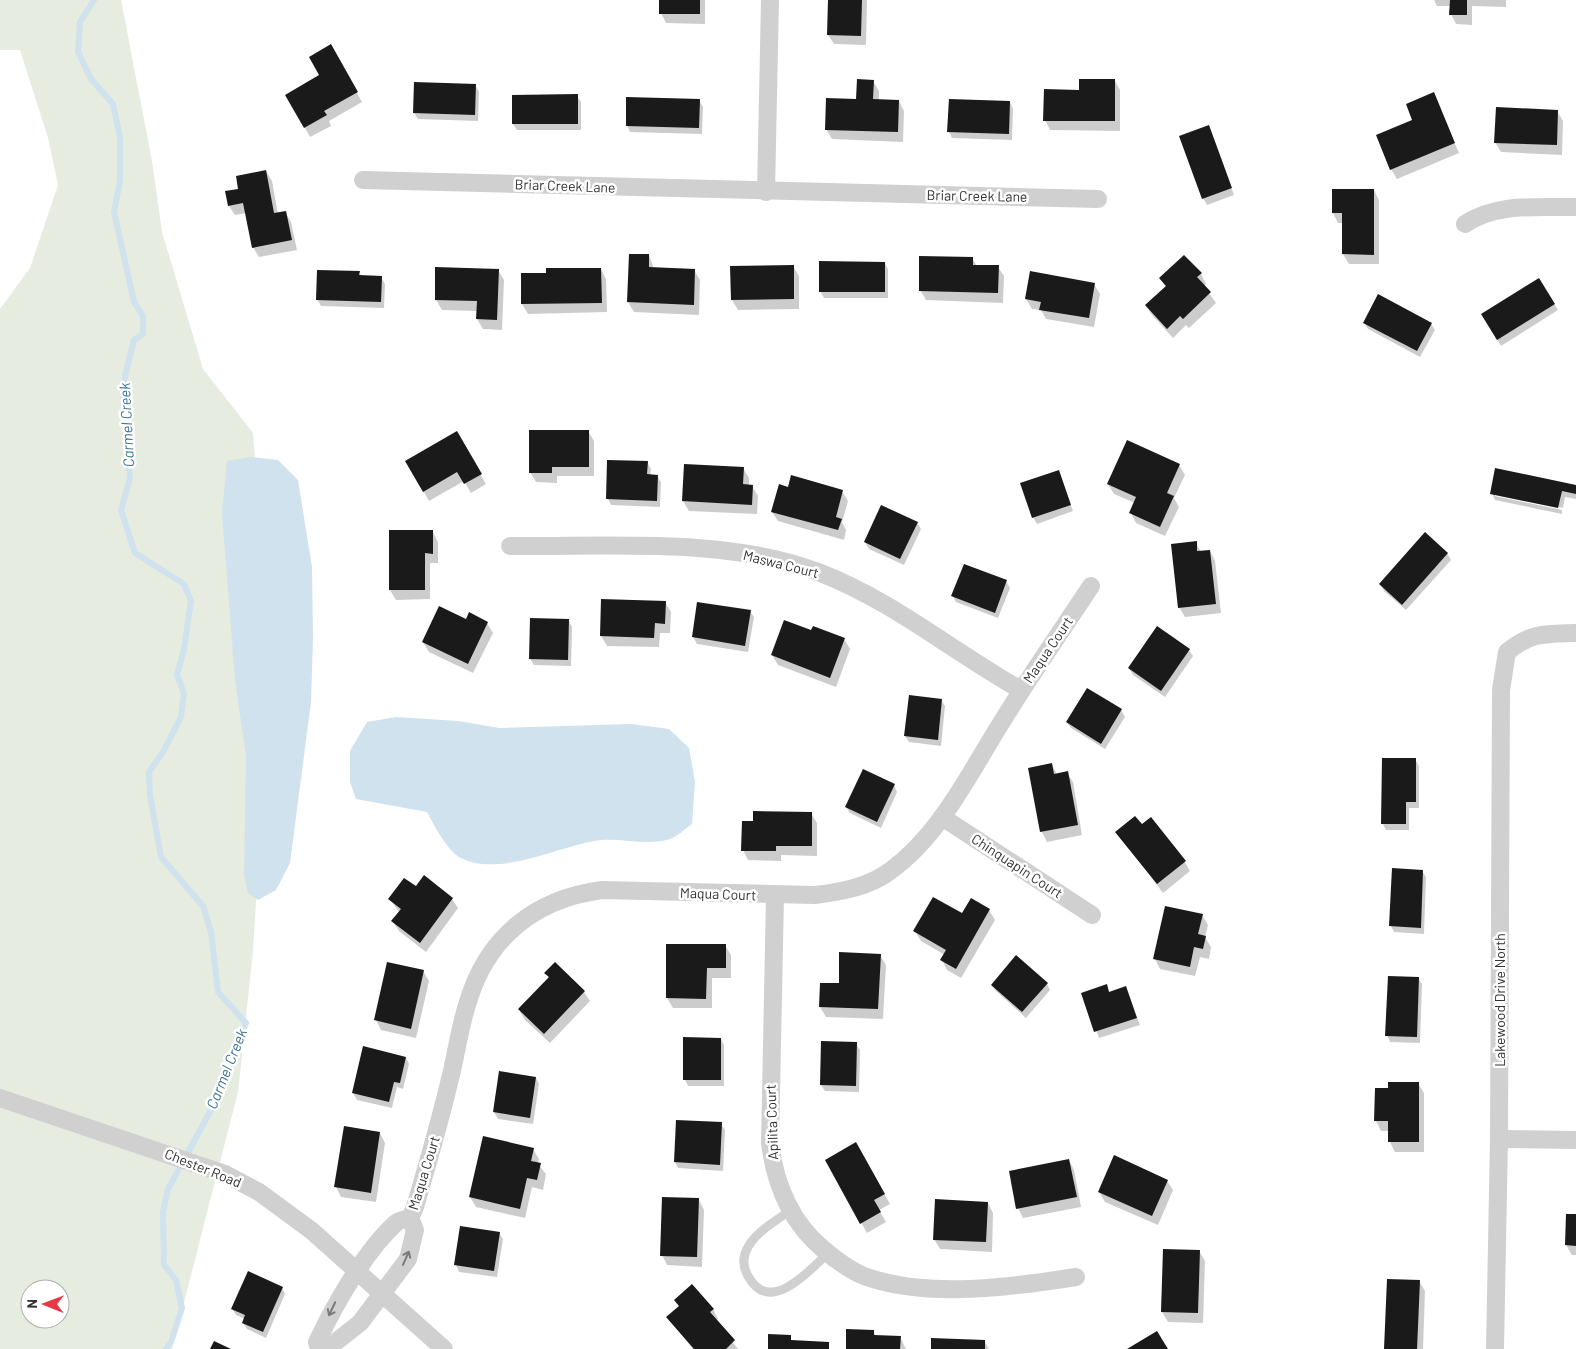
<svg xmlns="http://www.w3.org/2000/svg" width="1576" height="1349" font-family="Barlow,sans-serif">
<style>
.green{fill:#e6ecdf;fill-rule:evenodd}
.water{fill:#cfe2ee}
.shadow{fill:#0003}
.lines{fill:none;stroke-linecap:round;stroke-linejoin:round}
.stream{stroke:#cfe2ee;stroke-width:6}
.building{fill:#1a1a1a}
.service{stroke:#d0d0d0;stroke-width:9}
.minor{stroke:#d0d0d0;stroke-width:18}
.oneway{stroke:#7a7a7a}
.labels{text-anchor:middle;stroke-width:5;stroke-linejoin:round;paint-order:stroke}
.street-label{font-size:14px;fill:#333;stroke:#fff}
.water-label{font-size:15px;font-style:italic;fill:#3f7597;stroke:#fff}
</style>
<rect width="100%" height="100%" fill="#fff"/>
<path class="green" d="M0 0H121L152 161 162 232 203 369 253 433 270 670 253 951 238 1092 172 1349H0V309L30 268 58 185 48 138 20 50H0ZM30 1289H60V1319H30Z"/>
<g class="water">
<polygon points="251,457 278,460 298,480 312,567 313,638 311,702 290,863 276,890 258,900 248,893 244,875 246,756 235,680 222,513 227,461"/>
<path d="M396 717 458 721 499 728 631 724 669 729 689 748 695 782 692 824C686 828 678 836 670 839 646 847 618 836 594 841 556 848 498 877 461 858 447 851 434 825 427 812L356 799 350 782V751L367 722Z"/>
</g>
<g class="shadow">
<polygon points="661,0 705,0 705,24 666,23 661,13"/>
<polygon points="829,0 867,0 866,45 834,44 828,35"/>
<polygon points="1434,0 1506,0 1506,7 1472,6 1472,25 1456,24 1451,14 1451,6 1437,6"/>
<polygon points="331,46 362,102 329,121 331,126 310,137 287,95 321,76"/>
<polygon points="873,81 879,91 879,101 899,101 904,111 903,142 832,139 826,129 857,100"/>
<polygon points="1115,81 1120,90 1120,131 1050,130 1045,120 1080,91"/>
<polygon points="476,86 479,92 478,121 418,119 414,113"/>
<polygon points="1433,94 1459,153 1397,179 1391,169"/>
<polygon points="577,96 581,102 581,130 517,130 513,124"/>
<polygon points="699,100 703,107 702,134 630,132 627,125"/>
<polygon points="1010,102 1013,109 1012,140 952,138 949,132"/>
<polygon points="1557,111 1563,121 1562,155 1501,152 1495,142"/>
<polygon points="1208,127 1234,195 1207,205 1203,198"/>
<polygon points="266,171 272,181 278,214 285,212 291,222 297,250 259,257 253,247 247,213 235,215 229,206 240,190"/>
<polygon points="1374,190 1379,200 1379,264 1349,264 1343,254 1343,223 1338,223 1333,213"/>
<polygon points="630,255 649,255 654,269 694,270 700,280 699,315 634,312 628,302"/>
<polygon points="972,258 977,266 998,267 1004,276 1003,303 926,300 920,290"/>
<polygon points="885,263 888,269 888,298 824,298 820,291"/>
<polygon points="793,266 799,276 799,309 738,310 732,300"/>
<polygon points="601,269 606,279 607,312 528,314 522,304"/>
<polygon points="498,270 504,280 502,330 483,329 477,319 477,311 442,310 436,300"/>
<polygon points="359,272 362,277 381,277 385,284 384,308 321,306 317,299"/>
<polygon points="1201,274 1206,284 1204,286 1216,303 1189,328 1186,325 1173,338 1152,315 1146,306 1166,288 1161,279"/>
<polygon points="1539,280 1558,310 1501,346 1482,315"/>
<polygon points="1094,284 1100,294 1094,327 1046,319 1041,310 1032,309 1026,299"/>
<polygon points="1364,322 1431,324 1435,330 1420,357 1368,329"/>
<polygon points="588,431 594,441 594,476 557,476 557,483 536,482 530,472"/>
<polygon points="456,433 486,484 471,493 464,481 429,501 407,462"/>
<polygon points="647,462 651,469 650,476 657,476 661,482 660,507 611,505 608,499"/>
<polygon points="1179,465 1185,475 1174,498 1179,507 1165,536 1136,523 1131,513 1135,503 1114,494 1108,484"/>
<polygon points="743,468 749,478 749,486 752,486 758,496 757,514 689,511 683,501"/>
<polygon points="1058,471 1073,511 1037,524 1033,517"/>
<polygon points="1576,487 1576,499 1565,497 1563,508 1495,493 1495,496 1562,510 1562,514 1495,500 1492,493"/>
<polygon points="789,488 842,491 848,501 842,522 846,530 844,540 778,521 772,512"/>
<polygon points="917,522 921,529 904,565 869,549 865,542"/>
<polygon points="433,532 438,542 438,563 430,563 430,599 396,600 390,590"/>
<polygon points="1196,543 1201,552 1210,551 1215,561 1221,613 1185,617 1179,607"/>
<polygon points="1447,553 1451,560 1406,610 1384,591 1381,585"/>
<polygon points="1006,581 1010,588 998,618 956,602 953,596"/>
<polygon points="665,602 671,612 670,633 660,633 659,647 607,646 601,636"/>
<polygon points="750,611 754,617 748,652 697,644 693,637"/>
<polygon points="466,621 487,623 493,633 473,673 429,652 423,642"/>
<polygon points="569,621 572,627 571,666 534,665 530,659"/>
<polygon points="812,632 844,639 850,649 836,687 778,665 772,655"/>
<polygon points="1189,650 1193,656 1165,697 1133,675 1129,668"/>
<polygon points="941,700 945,706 941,746 909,742 905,736"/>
<polygon points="1121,710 1125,717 1105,749 1071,728 1067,722"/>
<polygon points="1415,759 1419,766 1419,808 1409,808 1409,830 1386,830 1383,824"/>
<polygon points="1051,764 1057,774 1067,773 1073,782 1082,835 1047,842 1042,832 1030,769"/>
<polygon points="894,785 897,792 881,828 850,813 846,807"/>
<polygon points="811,813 817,823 817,856 781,855 781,861 748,860 743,850 754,823"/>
<polygon points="1142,826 1184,861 1190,871 1163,893 1117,832"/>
<polygon points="1422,871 1426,877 1424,934 1394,932 1391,926"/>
<polygon points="416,888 452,899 458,908 426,952 399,931 393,922 399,912 390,899"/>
<polygon points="989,910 995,920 961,978 947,970 942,960 945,955 921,941 915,931 963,915"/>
<polygon points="1202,915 1208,925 1205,937 1211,947 1209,959 1200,957 1195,976 1160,969 1155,959"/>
<polygon points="725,945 731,955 731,978 712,978 712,1008 673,1008 667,998"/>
<polygon points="880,955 886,965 883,1019 826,1017 820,1007 840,985"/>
<polygon points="423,971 429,981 416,1038 381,1030 376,1020"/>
<polygon points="546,973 584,992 590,1001 550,1043 525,1020 519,1010 549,979"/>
<polygon points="1418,978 1422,984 1420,1043 1390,1042 1387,1035"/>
<polygon points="1047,984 1050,990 1026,1018 996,991 992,985"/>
<polygon points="1106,986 1110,993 1126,988 1140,1025 1099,1038 1083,994"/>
<polygon points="721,1039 724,1045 724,1086 688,1086 685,1080"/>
<polygon points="856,1044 860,1050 859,1092 825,1091 821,1085"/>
<polygon points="364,1048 406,1058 409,1064 403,1089 397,1087 392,1108 357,1100 353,1093"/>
<polygon points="500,1073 536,1078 539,1084 533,1124 498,1119 494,1112"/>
<polygon points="1418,1083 1424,1093 1424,1152 1395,1152 1390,1142 1390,1131 1381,1131 1376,1121 1376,1089 1389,1089"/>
<polygon points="721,1124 725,1130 723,1171 678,1168 675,1162"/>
<polygon points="380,1133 385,1143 376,1202 341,1197 336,1187"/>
<polygon points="856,1144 890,1204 879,1210 886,1222 867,1233 826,1160"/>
<polygon points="533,1149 539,1159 538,1164 546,1174 543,1190 532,1187 525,1218 476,1207 470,1197"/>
<polygon points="1069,1160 1074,1170 1081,1207 1023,1218 1018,1208"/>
<polygon points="1167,1181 1173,1190 1158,1225 1105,1202 1099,1192"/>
<polygon points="699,1200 704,1210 702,1267 667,1265 662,1255"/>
<polygon points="988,1203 993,1213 992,1252 940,1249 934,1239"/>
<polygon points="1567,1215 1576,1215 1576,1255 1572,1255 1566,1245"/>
<polygon points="499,1233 503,1239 497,1277 459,1272 456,1265"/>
<polygon points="1199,1251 1205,1261 1203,1323 1168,1322 1162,1312"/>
<polygon points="1419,1281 1425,1291 1423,1349 1386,1349"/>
<polygon points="282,1288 285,1294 266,1338 247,1329 243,1323 245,1319 236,1315 232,1309"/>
<polygon points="675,1300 713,1309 718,1319 716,1321 738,1349 693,1349 668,1318 680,1308"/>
<polygon points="873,1331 876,1336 900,1337 906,1349 847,1349"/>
<polygon points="985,1342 989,1349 932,1349"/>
</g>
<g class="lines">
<polyline class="stream" points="94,0 80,22 78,52 91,79 113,104 120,137 120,181 114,212 134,302 143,316 143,334 134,340 125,376 123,396 130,478 121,510 135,553 184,584 191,601 184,649 177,675 184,693 181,717 163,752 149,772 150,795 161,857 203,906 211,932 218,992 246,1023 211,1110 168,1189 163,1212 164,1265 176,1280 182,1308 171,1342 166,1349"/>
</g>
<g class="building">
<rect x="659" y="0" width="41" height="14"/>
<polygon points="828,0 862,0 861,36 827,35"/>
<polygon points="1450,0 1467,0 1467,15 1449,15"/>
<polygon points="331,44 358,92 324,111 327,115 304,128 285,95 319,75 309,57"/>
<polygon points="857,79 874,80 873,99 899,100 898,132 825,130 826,98 856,99"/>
<polygon points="1079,79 1115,79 1115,121 1043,121 1044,89 1079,90"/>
<polygon points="414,82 476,84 475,115 413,113"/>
<polygon points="1434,92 1455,143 1390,170 1376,135 1412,120 1406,104"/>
<polygon points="578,94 578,124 512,124 512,95"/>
<polygon points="626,97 700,99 699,128 626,126"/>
<polygon points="949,99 1010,101 1009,134 947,132"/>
<polygon points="1496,107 1558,110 1557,145 1494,143"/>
<polygon points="1209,125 1232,188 1202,199 1179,136"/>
<polygon points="266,170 274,213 286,211 292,240 252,248 243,203 228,206 225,191 238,189 236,176"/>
<polygon points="1332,189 1374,189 1374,255 1342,254 1342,213 1332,213"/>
<polygon points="629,254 649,254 649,267 695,269 694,305 627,302"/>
<polygon points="1184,255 1202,273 1197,277 1211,292 1183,319 1180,316 1167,329 1145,305 1166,286 1159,278"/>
<polygon points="919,256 973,257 973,265 999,265 998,293 919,291"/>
<polygon points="819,261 885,262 885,292 819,292"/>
<polygon points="794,265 794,299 731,300 730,266"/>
<polygon points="435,267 499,269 497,320 476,319 477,301 435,300"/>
<polygon points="546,268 601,268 602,303 521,304 521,273 546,273"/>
<polygon points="317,270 360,271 359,275 382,276 381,302 316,300"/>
<polygon points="1030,271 1095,283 1089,318 1039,310 1041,302 1025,299"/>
<polygon points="1539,278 1555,304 1497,340 1481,314"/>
<polygon points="1378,294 1432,323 1417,351 1363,323"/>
<polygon points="529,430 589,430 589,467 552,467 552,473 529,473"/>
<polygon points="457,431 482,474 464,484 457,472 423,492 405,461"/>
<polygon points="1127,440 1180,464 1167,493 1174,496 1160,527 1129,513 1136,497 1107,484"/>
<polygon points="607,460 648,461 647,474 658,475 657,501 606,499"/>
<polygon points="684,464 744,467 743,484 753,485 752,505 682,501"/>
<polygon points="1495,468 1576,485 1576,494 1562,491 1558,508 1490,494"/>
<polygon points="1059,470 1071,505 1032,518 1020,483"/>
<polygon points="791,475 843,490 836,517 842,519 838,530 771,512 779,484 788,487"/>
<polygon points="881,505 918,522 900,559 864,542"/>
<polygon points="389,530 433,530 433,554 425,553 425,590 389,590"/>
<polygon points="1425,532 1448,553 1402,605 1379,584"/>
<polygon points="1197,541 1197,551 1210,550 1216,604 1178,608 1171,544"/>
<polygon points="964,564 1007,580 995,613 951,596"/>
<polygon points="601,599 666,601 665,624 655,623 654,638 600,636"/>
<polygon points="697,602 751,610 745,646 692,637"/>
<polygon points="439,606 466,619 469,612 488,622 468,664 422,642"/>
<polygon points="530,618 569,619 568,660 529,659"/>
<polygon points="784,620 811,630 813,626 845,638 830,678 771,655"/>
<polygon points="1157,626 1190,649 1161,691 1128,668"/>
<polygon points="1087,688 1122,709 1101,744 1066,722"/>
<polygon points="909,695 942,699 938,740 904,736"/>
<polygon points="1382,758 1416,758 1416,802 1406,802 1406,824 1381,824"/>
<polygon points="1052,763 1054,774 1068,771 1078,825 1040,832 1028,768"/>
<polygon points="863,769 895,784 877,822 845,807"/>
<polygon points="753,811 812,812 812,846 776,846 776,851 741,851 742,821 753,821"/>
<polygon points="1135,816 1142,824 1151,817 1186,861 1157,884 1115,832"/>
<polygon points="1392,868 1423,870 1421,928 1389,926"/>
<polygon points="424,875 453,898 420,943 391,921 401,909 388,899 404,878 416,886"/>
<polygon points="933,897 962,913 971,898 990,909 956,969 940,960 946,950 913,931"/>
<polygon points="1165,906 1203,914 1198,934 1206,936 1203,949 1194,947 1190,967 1153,959"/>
<polygon points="666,944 726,944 726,968 707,968 706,999 666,998"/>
<polygon points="839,952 881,954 878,1009 819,1007 820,983 839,983"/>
<polygon points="1016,955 1048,983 1022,1012 991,985"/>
<polygon points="387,962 424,970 411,1029 374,1020"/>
<polygon points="555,962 585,991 544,1034 518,1009 549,977 544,973"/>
<polygon points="1388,976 1419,977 1417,1037 1385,1036"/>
<polygon points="1107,984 1109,992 1126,986 1137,1018 1094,1032 1081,993"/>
<polygon points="683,1037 721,1038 721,1080 683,1080"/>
<polygon points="821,1041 857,1042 856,1086 820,1085"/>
<polygon points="363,1046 406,1057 400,1083 394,1082 389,1102 352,1093"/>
<polygon points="499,1071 536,1077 530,1118 493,1112"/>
<polygon points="1388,1082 1419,1082 1419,1142 1388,1142 1388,1121 1374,1121 1375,1088 1388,1088"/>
<polygon points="676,1120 722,1122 720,1165 674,1162"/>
<polygon points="344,1126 380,1132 371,1193 334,1187"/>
<polygon points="483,1136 534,1148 531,1161 541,1163 537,1180 527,1178 520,1209 469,1197"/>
<polygon points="856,1142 885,1194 874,1200 881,1212 860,1224 825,1160"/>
<polygon points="1114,1155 1168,1180 1152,1216 1098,1192"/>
<polygon points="1069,1159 1077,1197 1016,1209 1009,1171"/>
<polygon points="662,1197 699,1198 697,1257 660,1256"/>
<polygon points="935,1199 988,1202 986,1242 933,1240"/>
<polygon points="1566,1214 1576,1214 1576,1246 1565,1245"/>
<polygon points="460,1226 500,1232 494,1271 454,1265"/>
<polygon points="1163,1249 1200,1250 1198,1313 1161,1312"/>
<polygon points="248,1271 283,1287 263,1332 242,1323 245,1315 231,1309"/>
<polygon points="1387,1279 1420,1280 1417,1349 1384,1349"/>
<polygon points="692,1284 714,1309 710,1312 735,1340 726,1349 694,1349 666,1317 679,1306 674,1300"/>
<polygon points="846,1329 874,1330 874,1335 901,1336 900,1349 846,1349"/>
<polygon points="1157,1331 1168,1349 1127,1349"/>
<polygon points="768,1334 791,1335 791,1340 829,1342 829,1349 768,1349"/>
<polygon points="931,1338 985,1340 985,1349 931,1349"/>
<polygon points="214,1341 231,1349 210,1349"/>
</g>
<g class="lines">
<path class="service" d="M791 1210C777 1220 756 1232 748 1247 742 1257 743 1267 748 1276 770 1316 809 1271 828 1253"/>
<g class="minor">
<polyline points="363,180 1098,199"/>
<polyline points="766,192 770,0"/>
<path d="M1465 224C1497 202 1539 208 1576 207"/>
<path d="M510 546C607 547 727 537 818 572 892 600 953 652 1021 690"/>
<polyline points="942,817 1092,915"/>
<path d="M775 896 770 1143C775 1184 791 1222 823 1249 836 1260 849 1270 864 1276 927 1299 1012 1287 1076 1277"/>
<polyline points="0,1098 225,1174 259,1192 312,1231 444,1349"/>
<polyline points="1499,1139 1576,1140"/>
<path d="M319 1349 317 1342C335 1304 365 1251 396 1223 399 1220 405 1219 410 1218L415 1207C427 1166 439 1125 449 1083 456 1057 459 1030 467 1005 486 938 534 899 602 890L815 895C840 892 869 887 890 871 941 834 970 772 1003 720 1031 674 1062 630 1091 586"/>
<polyline points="322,1349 333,1344 360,1323 408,1259 415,1230 410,1218"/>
<path d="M1495 1349 1499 1139 1501 690 1507 652C1531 632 1546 634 1576 633"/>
</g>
</g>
<defs><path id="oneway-shaft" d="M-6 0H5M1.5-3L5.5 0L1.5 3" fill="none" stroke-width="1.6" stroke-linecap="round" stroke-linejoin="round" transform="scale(1.25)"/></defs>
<g class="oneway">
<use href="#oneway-shaft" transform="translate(406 1258) rotate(-66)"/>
<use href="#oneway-shaft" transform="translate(332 1309) rotate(115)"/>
</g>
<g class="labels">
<g class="street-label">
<text transform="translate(565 186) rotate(2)" y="5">Briar Creek Lane</text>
<text transform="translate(977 196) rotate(1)" y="5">Briar Creek Lane</text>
<text transform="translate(781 564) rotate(14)" y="5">Maswa Court</text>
<text transform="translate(1048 650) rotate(-56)" y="5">Maqua Court</text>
<text transform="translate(1017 866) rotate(33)" y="5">Chinquapin Court</text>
<text transform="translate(718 894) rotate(2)" y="5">Maqua Court</text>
<text transform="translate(1500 1000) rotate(-90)" y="5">Lakewood Drive North</text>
<text transform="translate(772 1122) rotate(-92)" y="5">Apilita Court</text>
<text transform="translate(203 1168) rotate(22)" y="5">Chester Road</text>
<text transform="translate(424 1173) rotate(-73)" y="5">Maqua Court</text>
</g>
<g class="water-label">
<text transform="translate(127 425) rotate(-93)" y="5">Carmel Creek</text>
<text transform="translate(227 1069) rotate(-68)" y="5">Carmel Creek</text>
</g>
</g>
<g transform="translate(45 1304) rotate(271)"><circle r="24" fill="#ffffff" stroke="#adadad"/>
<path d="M0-4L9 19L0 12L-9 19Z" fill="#e63946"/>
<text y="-8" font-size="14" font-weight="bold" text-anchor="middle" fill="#333333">N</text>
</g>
</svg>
